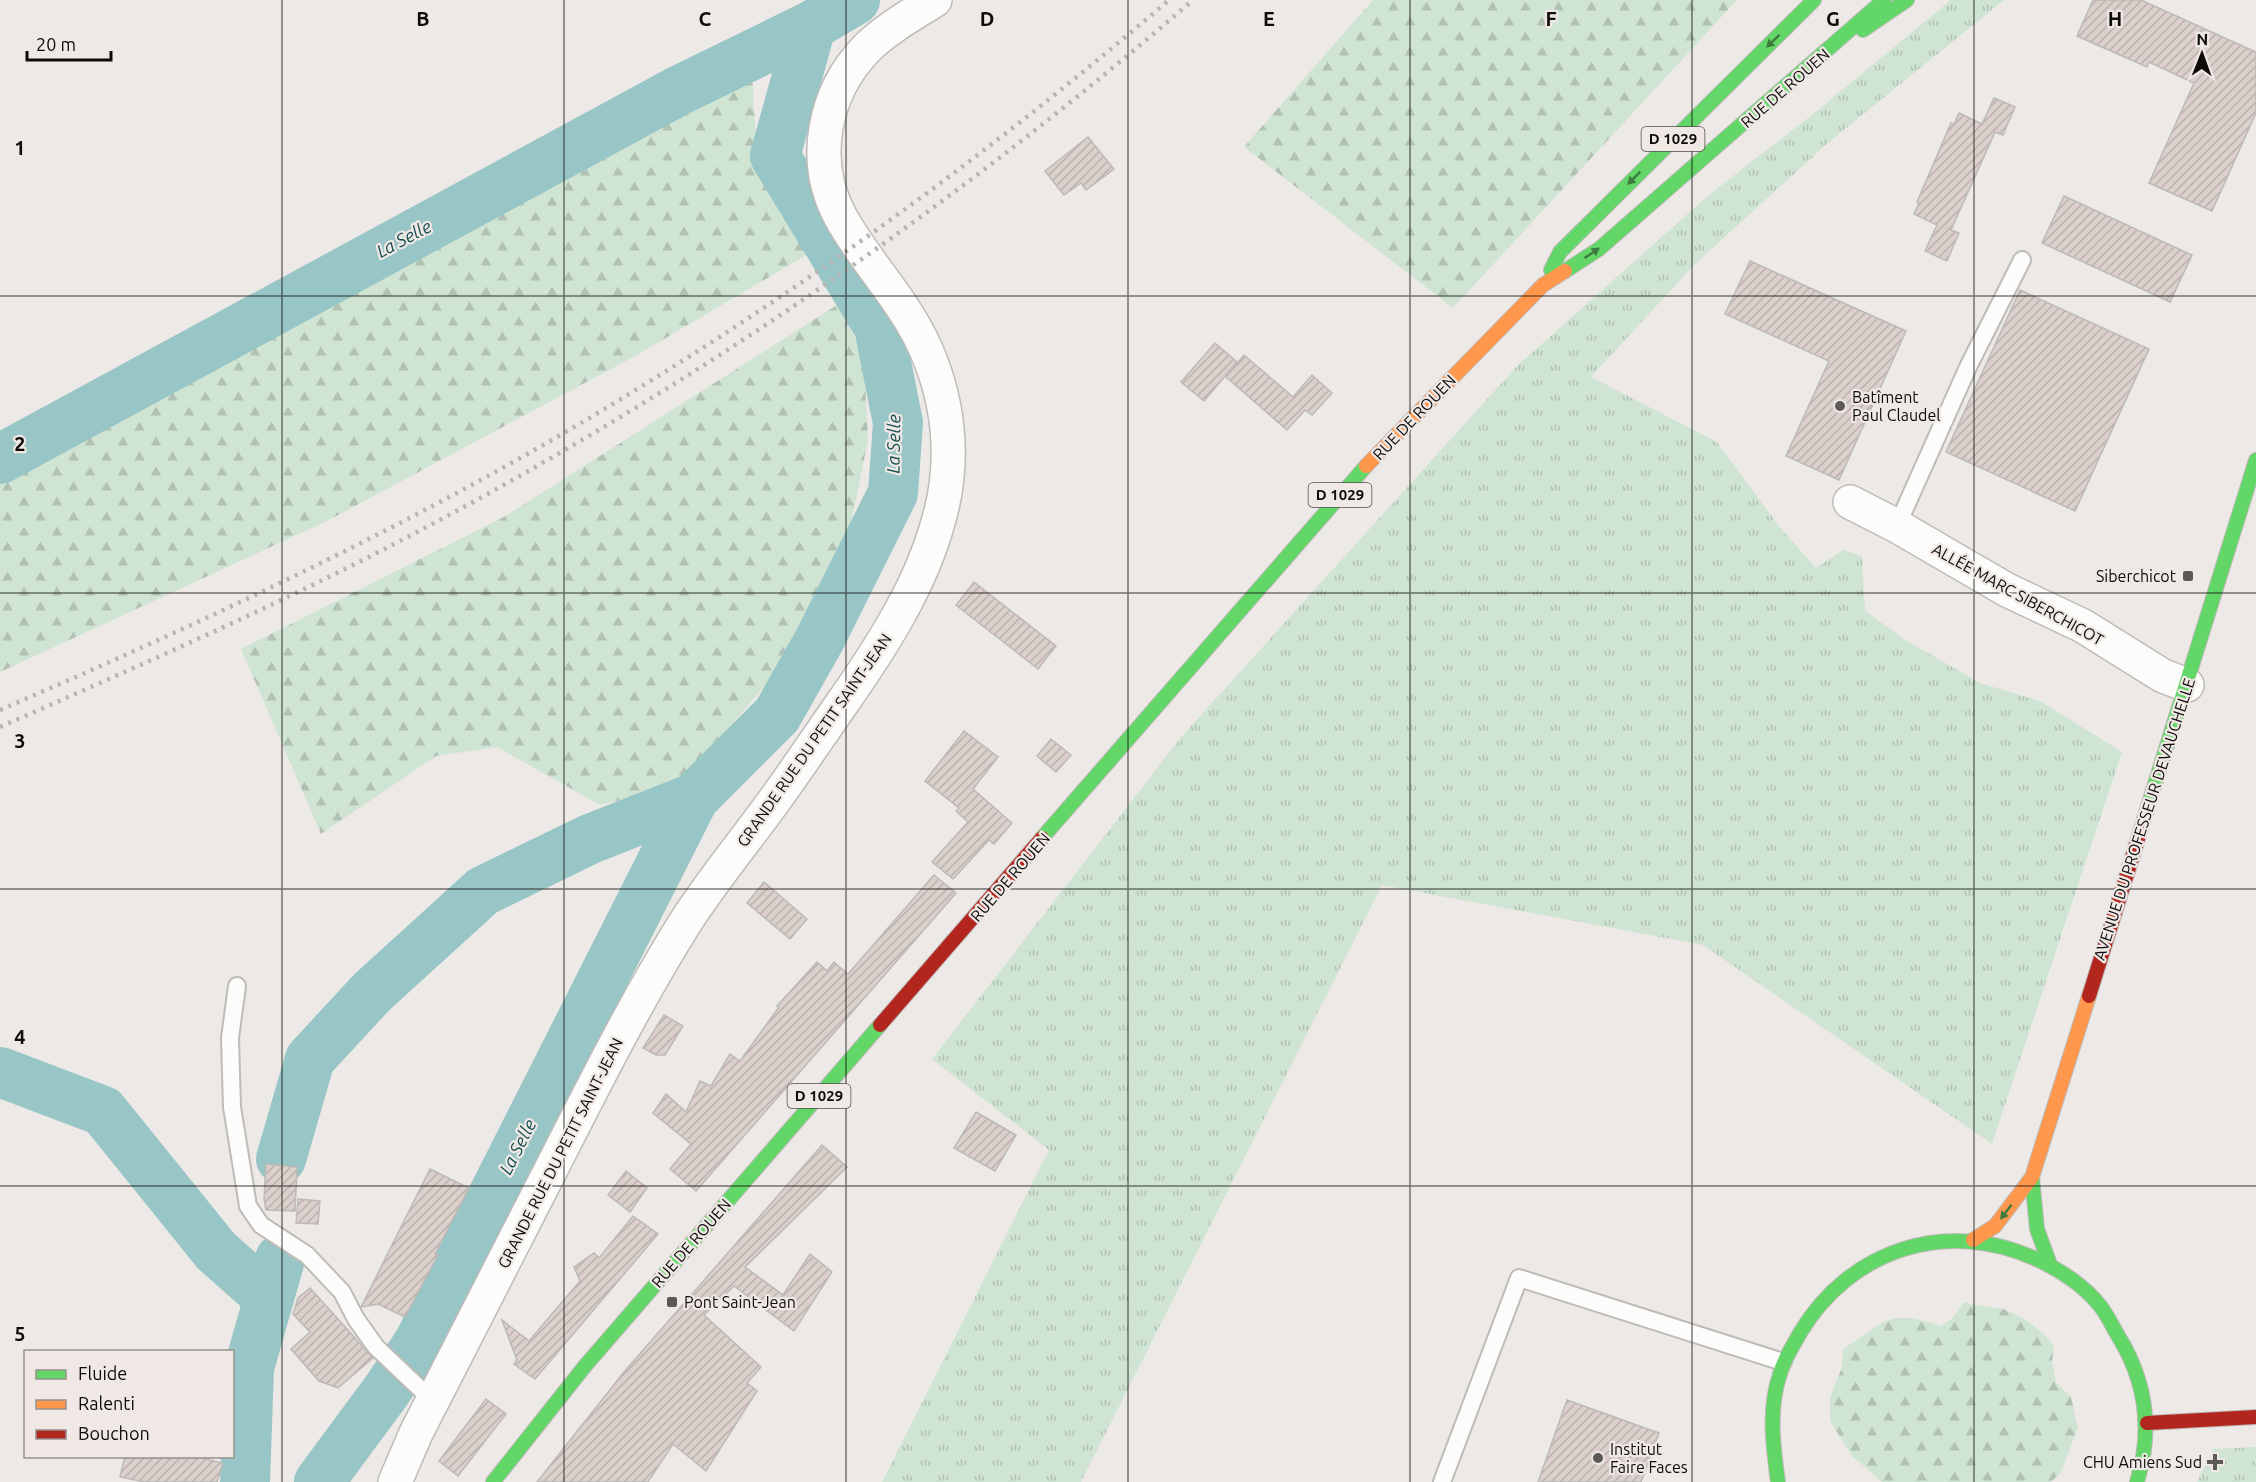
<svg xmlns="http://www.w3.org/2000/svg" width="2256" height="1482" font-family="Ubuntu,sans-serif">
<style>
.grass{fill:url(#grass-tufts)}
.forest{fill:url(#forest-firs)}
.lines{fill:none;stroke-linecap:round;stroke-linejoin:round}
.river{stroke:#98c5c5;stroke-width:50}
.building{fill:url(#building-hatch);stroke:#bcb9b7;stroke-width:1.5}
.lane-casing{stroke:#bebbb9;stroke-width:20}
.street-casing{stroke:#bebbb9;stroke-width:36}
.fast-casing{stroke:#bebbb9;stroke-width:16}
.slow-casing{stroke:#bebbb9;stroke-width:16}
.jam-casing{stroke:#bebbb9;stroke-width:16}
.lane{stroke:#fcfcfb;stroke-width:16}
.street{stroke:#fcfcfb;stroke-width:33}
.fast{stroke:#63d668;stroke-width:14}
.slow{stroke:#ff974d;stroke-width:14}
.jam{stroke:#b3261e;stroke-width:14}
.rail{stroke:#b6b5b5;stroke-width:4.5;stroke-dasharray:3 6;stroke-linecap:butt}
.oneway{fill:#3d7b3e}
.grid{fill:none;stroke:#0e0c0b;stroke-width:1.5;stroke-opacity:0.55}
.poi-dot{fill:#5c5958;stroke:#efe8e5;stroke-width:2}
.labels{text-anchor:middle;stroke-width:4.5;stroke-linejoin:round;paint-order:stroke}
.shield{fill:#efe8e5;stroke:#524e4c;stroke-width:1.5}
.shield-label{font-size:15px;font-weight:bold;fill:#0e0c0b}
.street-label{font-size:16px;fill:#0e0c0b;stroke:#efe8e5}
.poi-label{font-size:16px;fill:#0e0c0b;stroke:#efe8e5;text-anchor:start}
.water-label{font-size:18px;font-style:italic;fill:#134d4f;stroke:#efe8e5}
.grid-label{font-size:20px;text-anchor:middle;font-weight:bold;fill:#0e0c0b;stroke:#efe8e5;stroke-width:4.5;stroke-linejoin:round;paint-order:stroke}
</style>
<defs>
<pattern id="grass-tufts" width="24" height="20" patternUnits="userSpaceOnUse" patternTransform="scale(1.5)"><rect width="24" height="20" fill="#d0e4d3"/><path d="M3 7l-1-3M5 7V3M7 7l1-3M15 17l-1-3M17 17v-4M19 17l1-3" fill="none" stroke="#b1c2b4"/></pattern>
<pattern id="forest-firs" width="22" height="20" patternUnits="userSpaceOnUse" patternTransform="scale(1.5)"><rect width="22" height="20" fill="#d0e4d3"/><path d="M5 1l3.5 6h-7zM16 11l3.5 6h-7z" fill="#b1c2b4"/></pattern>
<pattern id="building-hatch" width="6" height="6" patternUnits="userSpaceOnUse" patternTransform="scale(1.5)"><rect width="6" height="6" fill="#dbd0cb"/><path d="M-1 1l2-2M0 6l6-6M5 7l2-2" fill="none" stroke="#bbb1ad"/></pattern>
</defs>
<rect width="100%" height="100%" fill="#ede9e7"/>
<g class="grass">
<polygon points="1951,0 2004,0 1830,141 1694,265 1591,377 1717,442 1778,525 1816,568 1843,550 1862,556 1865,611 1904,639 1980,683 2040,701 2122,752 1992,1144 1703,945 1382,885 1081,1482 882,1482 1049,1150 932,1059 1182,736 1518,365 1710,194 1813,114"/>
<polygon points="2256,1447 2256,1482 2197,1482 2213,1449"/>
</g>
<g class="forest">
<polygon points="1373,0 1737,0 1453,308 1244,147"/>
<polygon points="752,75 758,166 808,254 637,355 329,520 0,672 0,479"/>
<polygon points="840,303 864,360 868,440 849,533 769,681 678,787 600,805 497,747 436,756 321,834 241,649 504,517"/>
<path d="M1964 1302C1977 1307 1990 1306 2003 1309 2023 1316 2042 1330 2054 1346L2052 1362 2056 1382 2071 1397 2078 1428 2061 1472 2051 1482H1882L1852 1456 1830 1421V1398L1842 1367 1843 1349C1884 1323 1888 1307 1940 1326L1952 1319Z"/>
</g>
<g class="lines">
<g class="river">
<polyline points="0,459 678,91 811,26"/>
<polyline points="0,1072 103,1111 216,1251 269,1298"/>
<polyline points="281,1159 310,1059 372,992 483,891 590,839 694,798"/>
<polyline points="245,1482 249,1368 280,1259"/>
<polyline points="319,1482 387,1390 419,1342 694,798 777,715 820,639 893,493 898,423 879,327 775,156 811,26 855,0"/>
</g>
</g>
<g class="building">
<polygon points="2093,0 2141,0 2256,52 2256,113 2212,211 2149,183 2194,83 2149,62 2147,67 2077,36"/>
<polygon points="1994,98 2015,107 2003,135 1995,132 1951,230 1959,233 1947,261 1925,251 1937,225 1914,214 1919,203 1917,202 1951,123 1954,124 1959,113 1982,124"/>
<polygon points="1088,137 1114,169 1086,190 1081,183 1064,195 1045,171"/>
<polygon points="2064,196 2192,255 2170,302 2042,243"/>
<polygon points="1750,261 1906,331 1839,480 1786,456 1829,361 1725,314"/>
<polygon points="2020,290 2149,349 2075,511 1946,452"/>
<polygon points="1215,343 1237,362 1204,401 1181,382"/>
<polygon points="1244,355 1293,397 1312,375 1332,393 1312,415 1305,410 1287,430 1226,377"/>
<polygon points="974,582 1056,646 1038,669 956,605"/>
<polygon points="964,731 998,757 973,789 1012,823 994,844 989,840 953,879 932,862 968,822 956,811 959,808 925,781"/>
<polygon points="1051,739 1071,755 1056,772 1037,756"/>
<polygon points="934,875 956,893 696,1191 670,1169 691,1144 653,1113 666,1094 686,1112 700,1081 711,1086 730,1054 740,1061 779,1007 777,1006 817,962 827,971 834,962 848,974"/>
<polygon points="764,882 807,919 790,939 747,903"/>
<polygon points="664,1015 683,1026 665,1055 656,1055 643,1048"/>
<polygon points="976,1112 1016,1135 995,1171 954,1148"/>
<polygon points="822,1145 847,1167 745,1267 783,1295 810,1254 832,1272 794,1331 734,1286 704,1315 761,1367 747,1383 757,1391 706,1471 673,1444 648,1482 537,1482 624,1372"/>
<polygon points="266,1164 297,1167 295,1211 266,1210 264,1199"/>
<polygon points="430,1169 469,1188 435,1254 438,1255 405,1317 378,1304 361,1307"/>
<polygon points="626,1171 647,1188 630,1212 608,1195"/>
<polygon points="298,1199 320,1201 318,1224 296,1223"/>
<polygon points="633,1216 658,1234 535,1379 514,1364 517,1360 502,1320 529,1341 580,1281 574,1267 594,1253 599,1258"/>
<polygon points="310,1288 373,1358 338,1388 319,1381 291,1349 310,1332 293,1314 298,1298"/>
<polygon points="486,1399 506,1414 458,1476 439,1461"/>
<polygon points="1567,1400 1659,1433 1641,1482 1538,1482"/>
<polygon points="125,1456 192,1456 223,1463 217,1482 145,1482 120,1477"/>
</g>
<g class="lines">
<defs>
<g id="lane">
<polyline points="1897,526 1969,365 2022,260"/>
<polyline points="237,986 230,1038 232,1107 248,1206 261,1225 307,1255 342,1292 356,1319 376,1347 433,1401"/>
<polyline points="1442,1482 1519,1278 1783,1362"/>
</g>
<g id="street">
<polyline points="1850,502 1897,526 2007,590 2083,626 2163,676 2187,685"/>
<path d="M395 1482 416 1433C459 1349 502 1266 545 1181 589 1095 632 1008 683 926 710 883 742 845 771 805 796 771 819 736 843 702 882 646 921 586 939 519 956 459 949 397 922 341 900 296 864 260 840 216 810 160 824 92 867 48 886 29 913 14 935 0"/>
</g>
<g id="fast">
<polyline points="1863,30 1907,0"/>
<polyline points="1551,270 1560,252 1814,0"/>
<polyline points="1565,271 1599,249 1884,0"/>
<polyline points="2141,829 2256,460"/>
<polyline points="1042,838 1366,466"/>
<polyline points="2032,1177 2037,1229 2049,1262"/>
<polyline points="493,1482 585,1366 880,1025"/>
<path d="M1778 1482C1773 1446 1768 1409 1780 1374 1784 1359 1793 1346 1800 1333 1850 1249 1947 1218 2036 1259 2059 1269 2085 1286 2101 1307 2107 1315 2112 1325 2117 1334 2146 1380 2153 1430 2137 1482"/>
</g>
<g id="slow">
<polyline points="1366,466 1543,285 1565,271"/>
<polyline points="1973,1240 1995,1226 2032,1177 2089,996"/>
</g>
<g id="jam">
<polyline points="2089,996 2141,829"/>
<polyline points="880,1025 1042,838"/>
<polyline points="2147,1423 2256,1417"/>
</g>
</defs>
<use href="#lane" class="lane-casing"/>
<use href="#street" class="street-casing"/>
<use href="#fast" class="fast-casing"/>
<use href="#slow" class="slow-casing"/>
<use href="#jam" class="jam-casing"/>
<use href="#lane" class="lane"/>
<use href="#street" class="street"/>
<use href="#fast" class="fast"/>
<use href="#slow" class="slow"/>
<use href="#jam" class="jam"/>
<g class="rail">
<path d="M0 710C209 620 416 523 611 405 808 286 994 150 1169 0"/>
<path d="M0 727C123 673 246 619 365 559 662 408 941 218 1193 0"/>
</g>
</g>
<defs><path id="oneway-solid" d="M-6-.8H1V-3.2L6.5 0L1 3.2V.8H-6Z" transform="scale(1.5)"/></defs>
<g class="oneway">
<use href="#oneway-solid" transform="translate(1773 41) rotate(136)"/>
<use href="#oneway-solid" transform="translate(1634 178) rotate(135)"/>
<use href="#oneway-solid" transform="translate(1592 253) rotate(-34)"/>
<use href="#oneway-solid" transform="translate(2006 1212) rotate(127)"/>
</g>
<path class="grid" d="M282 0V1482M564 0V1482M846 0V1482M1128 0V1482M1410 0V1482M1692 0V1482M1974 0V1482M0 296H2256M0 593H2256M0 889H2256M0 1186H2256"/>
<g class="poi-dot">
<circle cx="1840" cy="406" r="6"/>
<rect x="2182" y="570" width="12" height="12" rx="3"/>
<rect x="666" y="1296" width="12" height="12" rx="3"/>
<circle cx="1598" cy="1458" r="6"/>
<path d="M2212 1453h6v6h6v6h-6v6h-6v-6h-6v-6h6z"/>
</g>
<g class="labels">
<g class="shield">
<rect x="1641.5" y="127" width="63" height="24" rx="4.5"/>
<rect x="1308.5" y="483" width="63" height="24" rx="4.5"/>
<rect x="787.5" y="1084" width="63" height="24" rx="4.5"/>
</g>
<g class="shield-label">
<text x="1673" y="144">D 1029</text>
<text x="1340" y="500">D 1029</text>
<text x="819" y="1101">D 1029</text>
</g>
<g class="street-label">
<text transform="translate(1785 88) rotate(-41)" y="6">RUE DE ROUEN</text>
<text transform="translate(1414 417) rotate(-46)" y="6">RUE DE ROUEN</text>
<text transform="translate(2018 594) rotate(29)" y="6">ALLÉE MARC SIBERCHICOT</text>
<text transform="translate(814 740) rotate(-55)" y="6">GRANDE RUE DU PETIT SAINT-JEAN</text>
<text transform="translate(2144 819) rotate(-72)" y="6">AVENUE DU PROFESSEUR DEVAUCHELLE</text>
<text transform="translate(1010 877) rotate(-49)" y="6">RUE DE ROUEN</text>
<text transform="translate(560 1153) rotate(-63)" y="6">GRANDE RUE DU PETIT SAINT-JEAN</text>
<text transform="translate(691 1243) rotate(-49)" y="6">RUE DE ROUEN</text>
</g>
<g class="poi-label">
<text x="1852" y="403">Batîment<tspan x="1852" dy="18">Paul Claudel</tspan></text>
<text x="2176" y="582" text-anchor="end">Siberchicot</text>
<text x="684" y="1308">Pont Saint-Jean</text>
<text x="1610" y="1455">Institut<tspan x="1610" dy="18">Faire Faces</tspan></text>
<text x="2202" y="1468" text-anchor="end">CHU Amiens Sud</text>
</g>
<g class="water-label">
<text transform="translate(404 239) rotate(-28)" y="6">La Selle</text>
<text transform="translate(894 444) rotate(-89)" y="6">La Selle</text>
<text transform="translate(518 1147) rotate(-63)" y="6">La Selle</text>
</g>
</g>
<g class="grid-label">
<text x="423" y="26">B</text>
<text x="705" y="26">C</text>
<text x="987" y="26">D</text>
<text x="1269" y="26">E</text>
<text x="1551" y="26">F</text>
<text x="1833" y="26">G</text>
<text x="2115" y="26">H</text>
<text x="20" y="155">1</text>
<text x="20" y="451">2</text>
<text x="20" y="748">3</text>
<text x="20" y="1044">4</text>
<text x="20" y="1341">5</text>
</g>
<rect x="24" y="1350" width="210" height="108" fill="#efe8e5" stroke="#95908e" stroke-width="1.5"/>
<rect x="36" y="1370" width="30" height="9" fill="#63d668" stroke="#95908e" stroke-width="1.5"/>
<text x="78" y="1380" font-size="18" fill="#0e0c0b">Fluide</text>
<rect x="36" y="1400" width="30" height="9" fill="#ff974d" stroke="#95908e" stroke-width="1.5"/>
<text x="78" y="1410" font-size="18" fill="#0e0c0b">Ralenti</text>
<rect x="36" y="1430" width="30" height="9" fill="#b3261e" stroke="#95908e" stroke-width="1.5"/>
<text x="78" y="1440" font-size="18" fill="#0e0c0b">Bouchon</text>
<g transform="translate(2202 54) rotate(1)" stroke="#efe8e5" stroke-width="4.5" paint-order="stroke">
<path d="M0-4.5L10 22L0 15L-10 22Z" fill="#0e0c0b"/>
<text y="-9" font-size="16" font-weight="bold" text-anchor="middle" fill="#0e0c0b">N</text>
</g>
<path d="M27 51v9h84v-9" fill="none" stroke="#0e0c0b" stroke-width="3"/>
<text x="36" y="51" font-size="18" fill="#0e0c0b" stroke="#efe8e5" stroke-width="4.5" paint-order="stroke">20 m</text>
</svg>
